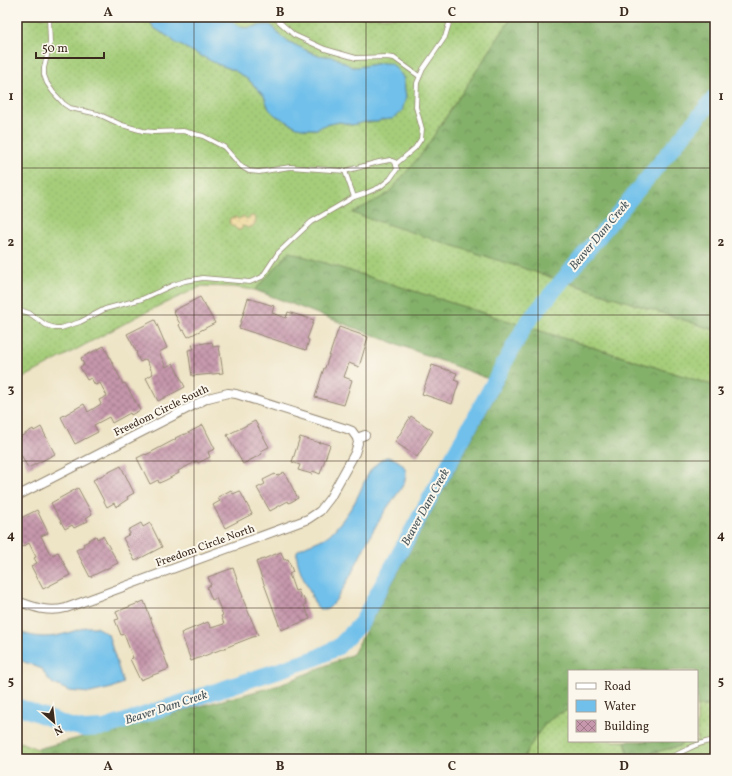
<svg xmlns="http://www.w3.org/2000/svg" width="732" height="776" font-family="Vollkorn,serif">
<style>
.grass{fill:url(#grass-dots);stroke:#707c4c}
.forest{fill:url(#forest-crowns);stroke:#606e44}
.sand{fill:url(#sand-dots);stroke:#94825e}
.water{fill:#70c0eb;stroke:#567584}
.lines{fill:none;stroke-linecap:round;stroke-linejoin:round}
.river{stroke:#70c0eb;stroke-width:16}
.building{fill:url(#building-cross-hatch)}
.lane-casing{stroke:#948772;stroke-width:5.5}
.street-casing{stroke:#948772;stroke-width:10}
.lane{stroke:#fff;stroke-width:4}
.street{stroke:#fff;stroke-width:8}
.grid{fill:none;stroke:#3b2a1e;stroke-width:1;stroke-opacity:0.55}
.labels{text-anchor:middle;stroke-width:4;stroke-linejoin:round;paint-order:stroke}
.street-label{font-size:11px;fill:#3b2a1e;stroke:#fbf7ec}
.water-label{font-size:12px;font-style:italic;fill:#4b575c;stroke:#fbf7ec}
.neatline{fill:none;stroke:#3b2a1e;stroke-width:1.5}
.grid-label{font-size:13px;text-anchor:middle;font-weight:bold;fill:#3b2a1e}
</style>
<defs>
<pattern id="grass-dots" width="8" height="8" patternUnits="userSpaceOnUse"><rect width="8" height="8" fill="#a6ce7a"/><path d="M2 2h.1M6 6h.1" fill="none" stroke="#90b169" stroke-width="1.8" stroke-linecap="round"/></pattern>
<pattern id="forest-crowns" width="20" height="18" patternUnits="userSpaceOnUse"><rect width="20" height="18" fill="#84b16a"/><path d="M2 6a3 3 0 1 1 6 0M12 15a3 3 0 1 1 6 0" fill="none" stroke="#6d9057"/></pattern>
<pattern id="sand-dots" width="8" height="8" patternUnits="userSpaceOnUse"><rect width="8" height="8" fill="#eeda9e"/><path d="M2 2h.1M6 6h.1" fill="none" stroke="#cdbb88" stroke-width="1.8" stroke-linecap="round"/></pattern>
<pattern id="building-cross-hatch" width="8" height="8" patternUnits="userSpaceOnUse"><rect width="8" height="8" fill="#c697ac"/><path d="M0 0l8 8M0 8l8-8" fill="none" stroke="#a27b8b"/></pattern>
</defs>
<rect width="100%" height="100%" fill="#fbf7ec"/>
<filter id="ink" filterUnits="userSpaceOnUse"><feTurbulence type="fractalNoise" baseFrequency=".025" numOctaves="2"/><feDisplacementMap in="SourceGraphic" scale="8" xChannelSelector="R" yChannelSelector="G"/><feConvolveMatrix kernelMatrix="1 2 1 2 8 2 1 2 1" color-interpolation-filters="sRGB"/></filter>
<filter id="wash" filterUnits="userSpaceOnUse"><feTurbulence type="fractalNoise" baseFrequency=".012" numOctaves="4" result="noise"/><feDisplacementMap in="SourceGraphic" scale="16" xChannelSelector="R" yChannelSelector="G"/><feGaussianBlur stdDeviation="0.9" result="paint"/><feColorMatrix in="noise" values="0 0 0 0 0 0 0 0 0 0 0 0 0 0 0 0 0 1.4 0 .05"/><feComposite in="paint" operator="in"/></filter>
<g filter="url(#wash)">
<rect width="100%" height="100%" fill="#eee4c6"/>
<g class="grass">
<polygon points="19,17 147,17 154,28 172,39 217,64 234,70 250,81 264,96 269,109 275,115 297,127 307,129 317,129 325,125 340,122 352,125 365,122 377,122 381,120 392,119 406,97 403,77 381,63 359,67 351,67 334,57 316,55 310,51 304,50 280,36 274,28 266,25 244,28 237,26 228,17 512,17 423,152 388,194 353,213 715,330 715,386 290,252 255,290 233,287 202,286 146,312 23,378 17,375 17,50"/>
<path d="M697 706H715V759H523C533 740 546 715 569 710V741H625L629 758 680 746 682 741H697Z"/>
<polygon points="17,741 37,749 42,759 17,759"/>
</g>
<g class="forest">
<polygon points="512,17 715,17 715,330 352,213 388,194 423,152"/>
<path d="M290 252 715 386V706H697V671H569V710C546 715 533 740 523 759H42L37 749 280 685 353 654 502 384 255 290Z"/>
<polygon points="625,741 682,741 680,746 629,759"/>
</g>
<polygon class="sand" points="243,216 247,219 251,216 255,217 256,222 253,226 249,228 243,226 241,230 238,230 229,223 230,218 235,217 239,219"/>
<g class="water">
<path d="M147 17H228C245 36 250 24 270 25L274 28 280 36 289 42 316 55 334 57 352 67H359L381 63H387L393 65 403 77 406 97 402 111 392 119 381 120 377 122H365L352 125 340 122 325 125 317 129H307L297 127 275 115 269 109 264 96 250 81 234 70 217 64 174 42 172 39 154 28Z"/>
<path d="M386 457C394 457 406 464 406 473 407 484 393 499 387 508 380 519 373 530 367 542 361 553 336 611 324 610 315 610 313 598 310 592 305 580 295 564 297 551 307 543 323 542 332 532 340 524 347 514 353 505 365 485 365 469 386 457Z"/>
<path d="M86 627H96L108 634 123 683 112 688 90 693 69 691 52 683 46 676 42 669 17 659V631C45 642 59 636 86 627Z"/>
</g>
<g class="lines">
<polyline class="river" points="17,706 67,725 85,729 104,728 316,658 338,647 361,623 526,324 715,97"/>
</g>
<g id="blocks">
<g class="building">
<polygon points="200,297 215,323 188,337 184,330 182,331 179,325 180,324 173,311"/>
<polygon points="248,298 274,306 272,313 286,318 288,312 314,320 307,339 309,340 306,350 239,328"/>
<polygon points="155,320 167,348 159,352 166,367 173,363 185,387 158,401 146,378 153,374 146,359 140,362 136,353 137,353 127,334"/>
<polygon points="339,327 368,337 359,367 349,363 344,377 352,380 344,405 315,397 324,368 325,368"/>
<polygon points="212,342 213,347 219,346 223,373 192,376 188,350 194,349 192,345"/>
<polygon points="104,346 123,384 125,383 140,410 131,415 130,413 112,423 109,417 94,425 98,432 75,444 61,417 84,404 88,412 101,404 99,400 107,396 100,383 95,385 91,378 87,380 80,367 84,365 81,358"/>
<polygon points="432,365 457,373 454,380 459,382 452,404 422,394"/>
<polygon points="411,416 433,431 417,457 395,442"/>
<polygon points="255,421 269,447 261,451 262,454 243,464 227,435"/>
<polygon points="203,425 215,449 208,452 210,457 198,463 197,461 178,471 179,473 166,480 159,483 158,480 150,484 137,458 145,454 146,455 176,439 175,438 184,434 184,435"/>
<polygon points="41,427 55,454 28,468 17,447 17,439 33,429 34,431"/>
<polygon points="300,437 320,443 320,442 330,445 320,474 313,471 312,474 298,470 300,465 292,462"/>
<polygon points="121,466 134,493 127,497 128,499 116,507 114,503 107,507 93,480"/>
<polygon points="284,472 298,498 289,503 288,501 270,511 257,488 265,484 263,480 275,474 277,476"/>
<polygon points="78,488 92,514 86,518 88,521 74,528 72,525 65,529 51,503"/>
<polygon points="231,490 233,494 240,491 252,514 225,528 213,505 220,501 218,497"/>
<polygon points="37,510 48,533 41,536 49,552 52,555 58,552 70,575 43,589 31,566 37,563 34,558 36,557 29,543 22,547 17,538 17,520"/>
<polygon points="141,523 143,527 150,523 162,547 135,561 123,538 130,534 128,530"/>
<polygon points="96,536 97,539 103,536 118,563 90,577 76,550 84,546 83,544 89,541 88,540"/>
<polygon points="281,552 284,560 288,559 293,572 289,574 295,591 298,590 301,598 303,597 306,604 304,605 310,619 281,630 256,562"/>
<polygon points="233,568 243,597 242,597 258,635 191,661 181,633 208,622 211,628 224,624 221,616 223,615 216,598 212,600 207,587 211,585 208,577"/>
<polygon points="144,601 169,669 140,680 130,659 133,658 124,634 121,635 115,620 119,619 116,612"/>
</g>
</g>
</g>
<g filter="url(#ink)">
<use href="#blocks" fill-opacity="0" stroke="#948772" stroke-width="1"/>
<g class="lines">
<defs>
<g id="lane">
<polyline points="274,17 294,35 325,49 356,58 386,57 394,58 419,76"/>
<polyline points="396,164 415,148 421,139 422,129 416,107 417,83 423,69 445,37 451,17"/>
<polyline points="345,171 354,197"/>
<polyline points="17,309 29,313 46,325 55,328 61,328 80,322 105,309 142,299 173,285 185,281 203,278 250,282 262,277 278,253 311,222 354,197 366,193 380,187 390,179 397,169 395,162 390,160 379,162 345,171 290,167 259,172 249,171 242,167 224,147 203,136 183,131 154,132 143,131 122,125 98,114 70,108 64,104 53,92 47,83 44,75 44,68 50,43 49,17"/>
<path d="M666 759C685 752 694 743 715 740"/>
</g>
<g id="street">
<polyline points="17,496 208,398 228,393 236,394 347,429 352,431 357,438 365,435"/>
<path d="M17 601C33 607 48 613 66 608L308 519 320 511 330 498 355 453 358 443 357 438"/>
</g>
</defs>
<use href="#lane" class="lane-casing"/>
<use href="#street" class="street-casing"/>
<use href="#lane" class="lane"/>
<use href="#street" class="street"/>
</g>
</g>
<path class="grid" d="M194 17V759M366 17V759M538 17V759M17 168H715M17 315H715M17 461H715M17 608H715"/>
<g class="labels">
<g class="street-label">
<text transform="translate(161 410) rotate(-26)" y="4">Freedom Circle South</text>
<text transform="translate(205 545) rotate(-20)" y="4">Freedom Circle North</text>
</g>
<g class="water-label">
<text transform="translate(599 235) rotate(-50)" y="4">Beaver Dam Creek</text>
<text transform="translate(425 507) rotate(-61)" y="4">Beaver Dam Creek</text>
<text transform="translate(166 707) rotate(-18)" y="4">Beaver Dam Creek</text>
</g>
</g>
<rect width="732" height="776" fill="none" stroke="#fbf7ec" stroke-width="44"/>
<rect x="568" y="670" width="130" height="72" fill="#fbf7ec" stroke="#aea59a"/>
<rect x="576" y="683" width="20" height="6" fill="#ffffff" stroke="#aea59a"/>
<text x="604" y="690" font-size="12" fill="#3b2a1e">Road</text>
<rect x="576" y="700" width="20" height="12" fill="#70c0eb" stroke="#aea59a"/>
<text x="604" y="710" font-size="12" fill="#3b2a1e">Water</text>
<rect x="576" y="720" width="20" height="12" fill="url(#building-cross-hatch)" stroke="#aea59a"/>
<text x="604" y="730" font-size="12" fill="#3b2a1e">Building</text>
<g transform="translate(54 722) rotate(152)" stroke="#fbf7ec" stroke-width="3" paint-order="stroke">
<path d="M0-3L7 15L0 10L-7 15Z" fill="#3b2a1e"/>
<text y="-6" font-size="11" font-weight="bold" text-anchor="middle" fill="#3b2a1e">N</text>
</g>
<path d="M36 52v6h68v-6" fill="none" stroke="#3b2a1e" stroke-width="2"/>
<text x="42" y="52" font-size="12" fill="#3b2a1e" stroke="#fbf7ec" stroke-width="3" paint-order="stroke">50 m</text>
<rect x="22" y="22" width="688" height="732" class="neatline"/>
<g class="grid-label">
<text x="108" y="16">A</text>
<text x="280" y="16">B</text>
<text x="452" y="16">C</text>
<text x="624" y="16">D</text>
<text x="11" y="100">1</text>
<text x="721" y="100">1</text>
<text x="11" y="246">2</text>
<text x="721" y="246">2</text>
<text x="11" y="393">3</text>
<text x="721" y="393">3</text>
<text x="11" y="539">4</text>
<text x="721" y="539">4</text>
<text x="11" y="685">5</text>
<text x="721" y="685">5</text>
<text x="108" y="770">A</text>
<text x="280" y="770">B</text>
<text x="452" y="770">C</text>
<text x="624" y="770">D</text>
</g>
</svg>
